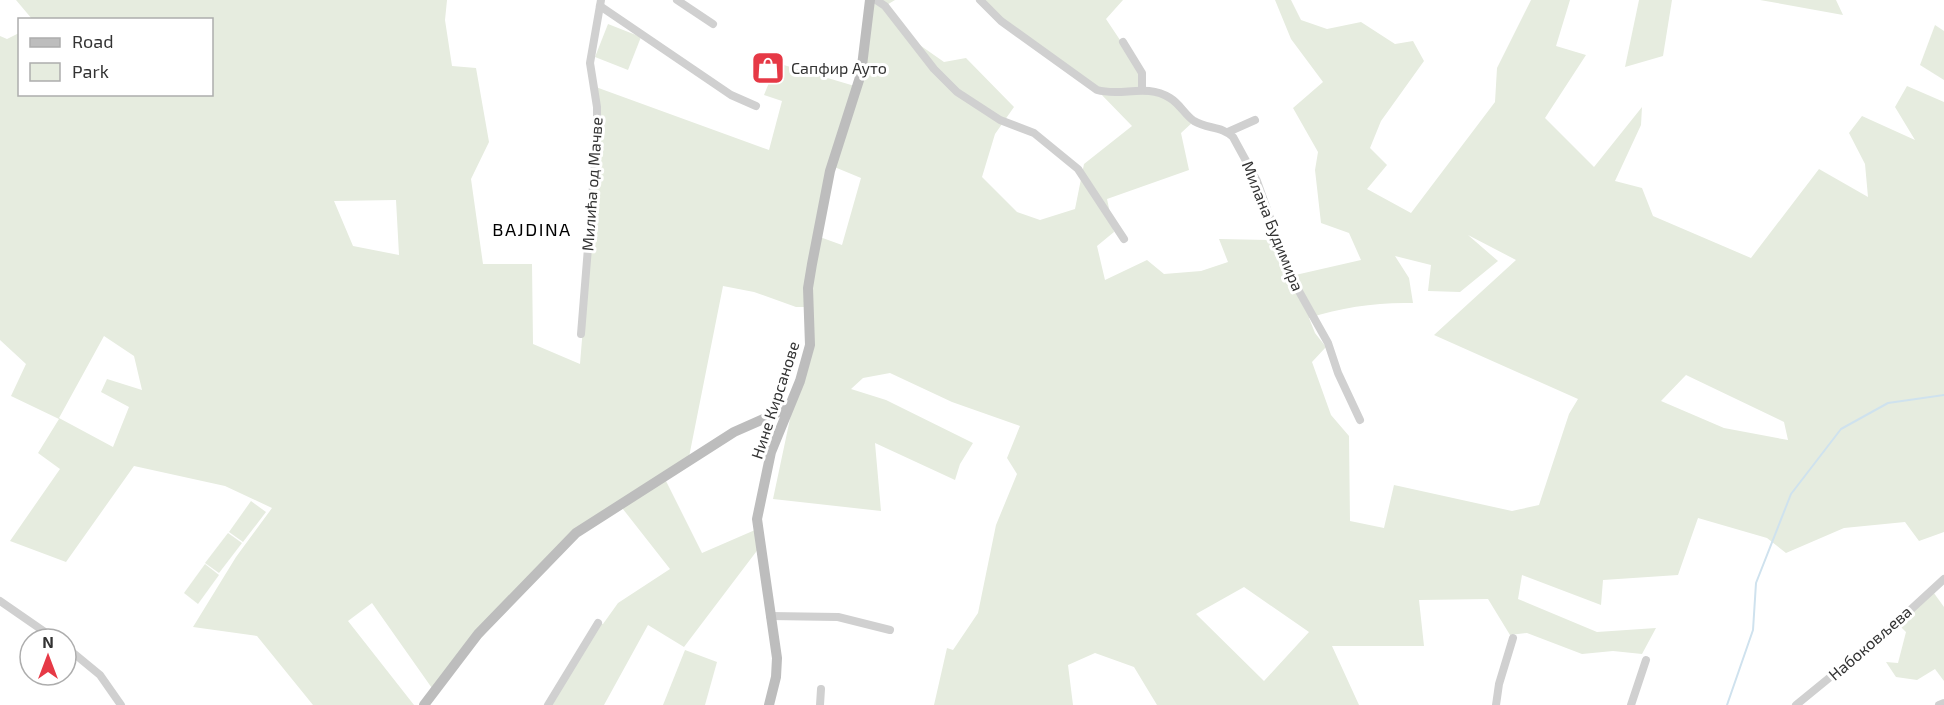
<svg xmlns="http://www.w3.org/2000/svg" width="1944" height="705" font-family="'Exo 2',sans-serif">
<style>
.green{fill:#e6ecdf;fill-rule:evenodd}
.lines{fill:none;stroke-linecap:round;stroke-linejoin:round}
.stream{stroke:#cfe2ee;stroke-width:2}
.street{stroke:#d0d0d0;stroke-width:8}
.secondary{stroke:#bdbdbd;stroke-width:10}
.labels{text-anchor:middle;stroke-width:6;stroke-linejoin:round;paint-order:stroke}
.poi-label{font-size:16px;fill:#333;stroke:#fff;text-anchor:start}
.street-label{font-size:16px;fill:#333;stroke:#fff}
.neighbourhood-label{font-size:18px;letter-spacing:1.5px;fill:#000;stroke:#fff}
</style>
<rect width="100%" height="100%" fill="#fff"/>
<g class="green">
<path d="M16 0H447L445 20 452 66 476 68 489 142 471 179 483 264H532L533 344 580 364 595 180 593 86 769 150 782 101 764 95 777 63 858 87 870 0H895L885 6 904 34 944 62 966 58 1014 107 995 134 982 177 1017 212 1040 220 1075 209 1084 164 1132 126 1097 90 1081 81 980 0H1123L1106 19 1142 73V89L1158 92 1194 121 1181 133 1189 170 1107 199 1114 232 1097 246 1105 280 1147 260 1164 274 1201 271 1228 262 1219 239 1269 240 1279 245 1291 276 1361 260 1349 233 1321 223 1315 170 1318 152 1293 108 1323 82 1291 39 1275 0H1291L1301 20 1327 29 1361 22 1395 44 1413 41 1424 61 1381 121 1370 148 1387 165 1367 189 1411 213 1495 102 1497 68 1531 0H1570L1556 46 1586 55 1545 118 1594 167 1642 107 1641 125 1615 181 1642 188 1653 216 1751 258 1819 169 1868 197 1865 164 1849 133 1862 116 1915 140 1895 107 1907 86 1944 102V532L1919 541 1905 522 1844 528 1786 553 1767 538 1698 518 1678 575 1603 580 1601 605 1522 575 1518 599 1597 632 1656 628 1642 654 1613 651 1582 654 1527 633 1510 635 1488 599 1419 600 1424 646H1332L1359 705H1157L1134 667 1095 653 1068 665 1073 705H934L947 648 953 650 978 613 996 525 1017 474 1007 458 1020 426 952 402 890 373 863 378 851 389 886 400 973 443 960 464 955 480 875 443 881 511 773 499 801 367 810 345 809 307H796L754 292 723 286 689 457 666 481 702 553 755 530 759 548 684 647 648 625 604 705H548L598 623 603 624 618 603 670 569 619 504 563 546 434 691 372 603 348 621 414 705H313L257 636 193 627 236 557 272 508 225 486 134 466 66 562 10 541 60 469 38 453 59 419 11 396 26 364 0 340V36L7 39 19 33 20 94H212V20L32 19ZM832 166 861 178 842 245 817 236ZM396 200 399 255 353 246 334 201ZM1468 235 1516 260 1434 335 1578 399 1569 414 1539 505 1512 511 1394 485 1384 528 1350 521 1349 436 1331 415 1312 362 1326 347 1315 333 1309 318C1342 307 1378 302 1413 303L1409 278 1395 256 1431 265 1428 291 1460 292 1498 261ZM104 336 134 356 142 390 107 379 101 392 129 407 113 447 59 418ZM1686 375 1784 422 1788 440 1724 428 1661 401ZM1244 587 1309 632 1264 681 1196 614Z"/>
<polygon points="1639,0 1672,0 1663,56 1625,67"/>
<polygon points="1760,0 1836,0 1843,15"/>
<polygon points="608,24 641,37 628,70 595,57"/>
<polygon points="1935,25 1944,31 1944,80 1920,65"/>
<polygon points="251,501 266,512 243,542 229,532"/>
<polygon points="228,533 242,543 219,573 205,563"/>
<polygon points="205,564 219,575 198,604 184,593"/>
<polygon points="1931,589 1944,607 1944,681 1935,669 1917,680 1896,677 1886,662 1898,663 1906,632 1901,627 1902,617"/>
<polygon points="685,650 717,662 705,705 663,705"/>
</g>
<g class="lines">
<polyline class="stream" points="1727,705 1753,630 1756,583 1791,494 1841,429 1888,403 1944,395"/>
<g class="street">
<polyline points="677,0 713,24"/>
<polyline points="876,0 885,6 934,69 957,92 1000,120 1034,133 1078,169 1124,239"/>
<path d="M980 0 1001 21 1097 90C1122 97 1146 83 1170 98 1180 104 1185 115 1194 121 1207 129 1222 126 1233 137L1257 181 1291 277 1328 343 1338 373 1360 420"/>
<polyline points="600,6 731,95 756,106"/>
<polyline points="1123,42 1142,73 1142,89"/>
<polyline points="1228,132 1255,120"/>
<polyline points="581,334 597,137 597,107 590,63 601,0"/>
<polyline points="0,601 55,639"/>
<polyline points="770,616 838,617 890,630"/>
<polyline points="66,647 100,675 121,705"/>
<polyline points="548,705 598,623"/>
<polyline points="820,705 821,689"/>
<polyline points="1496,705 1499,684 1513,638"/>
<polyline points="1631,705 1646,660"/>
<polyline points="1796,705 1894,625 1944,579"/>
<polyline points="1939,705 1944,703"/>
</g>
<g class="secondary">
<polyline points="424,705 478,634 576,533 734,432 777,413 789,404"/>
<polyline points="769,705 776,677 777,658 757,519 771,452 800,381 810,345 808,288 812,264 830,171 861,74 870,0"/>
</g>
</g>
<defs>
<symbol id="shop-square" viewBox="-11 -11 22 22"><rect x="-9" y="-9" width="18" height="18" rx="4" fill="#e63946" stroke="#fff"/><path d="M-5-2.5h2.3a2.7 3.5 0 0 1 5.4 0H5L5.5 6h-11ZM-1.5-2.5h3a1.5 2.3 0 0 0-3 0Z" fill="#fff"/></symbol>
</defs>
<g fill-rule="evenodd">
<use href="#shop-square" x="749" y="49" width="38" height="38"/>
</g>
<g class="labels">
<g class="poi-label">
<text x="791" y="74">Сапфир Ауто</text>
</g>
<g class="street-label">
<text transform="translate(592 184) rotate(-86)" y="6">Милића од Мачве</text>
<text transform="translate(1273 226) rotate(68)" y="6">Милана Будимира</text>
<text transform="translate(775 400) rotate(-72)" y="6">Нине Кирсанове</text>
<text transform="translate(1870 643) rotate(-41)" y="6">Набоковљева</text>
</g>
<g class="neighbourhood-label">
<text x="532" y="236">BAJDINA</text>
</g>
</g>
<rect x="18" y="18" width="195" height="78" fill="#ffffff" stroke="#adadad" stroke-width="1.5"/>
<rect x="30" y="38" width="30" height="9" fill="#bdbdbd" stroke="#adadad" stroke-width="1.5"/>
<text x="72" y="48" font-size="18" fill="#333333">Road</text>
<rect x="30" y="63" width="30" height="18" fill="#e6ecdf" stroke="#adadad" stroke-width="1.5"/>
<text x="72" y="78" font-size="18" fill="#333333">Park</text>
<g transform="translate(48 657)"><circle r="28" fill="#ffffff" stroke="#adadad" stroke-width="1.5"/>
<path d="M0-4.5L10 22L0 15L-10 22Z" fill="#e63946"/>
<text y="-9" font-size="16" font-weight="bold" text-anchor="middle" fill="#333333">N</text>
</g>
</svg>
